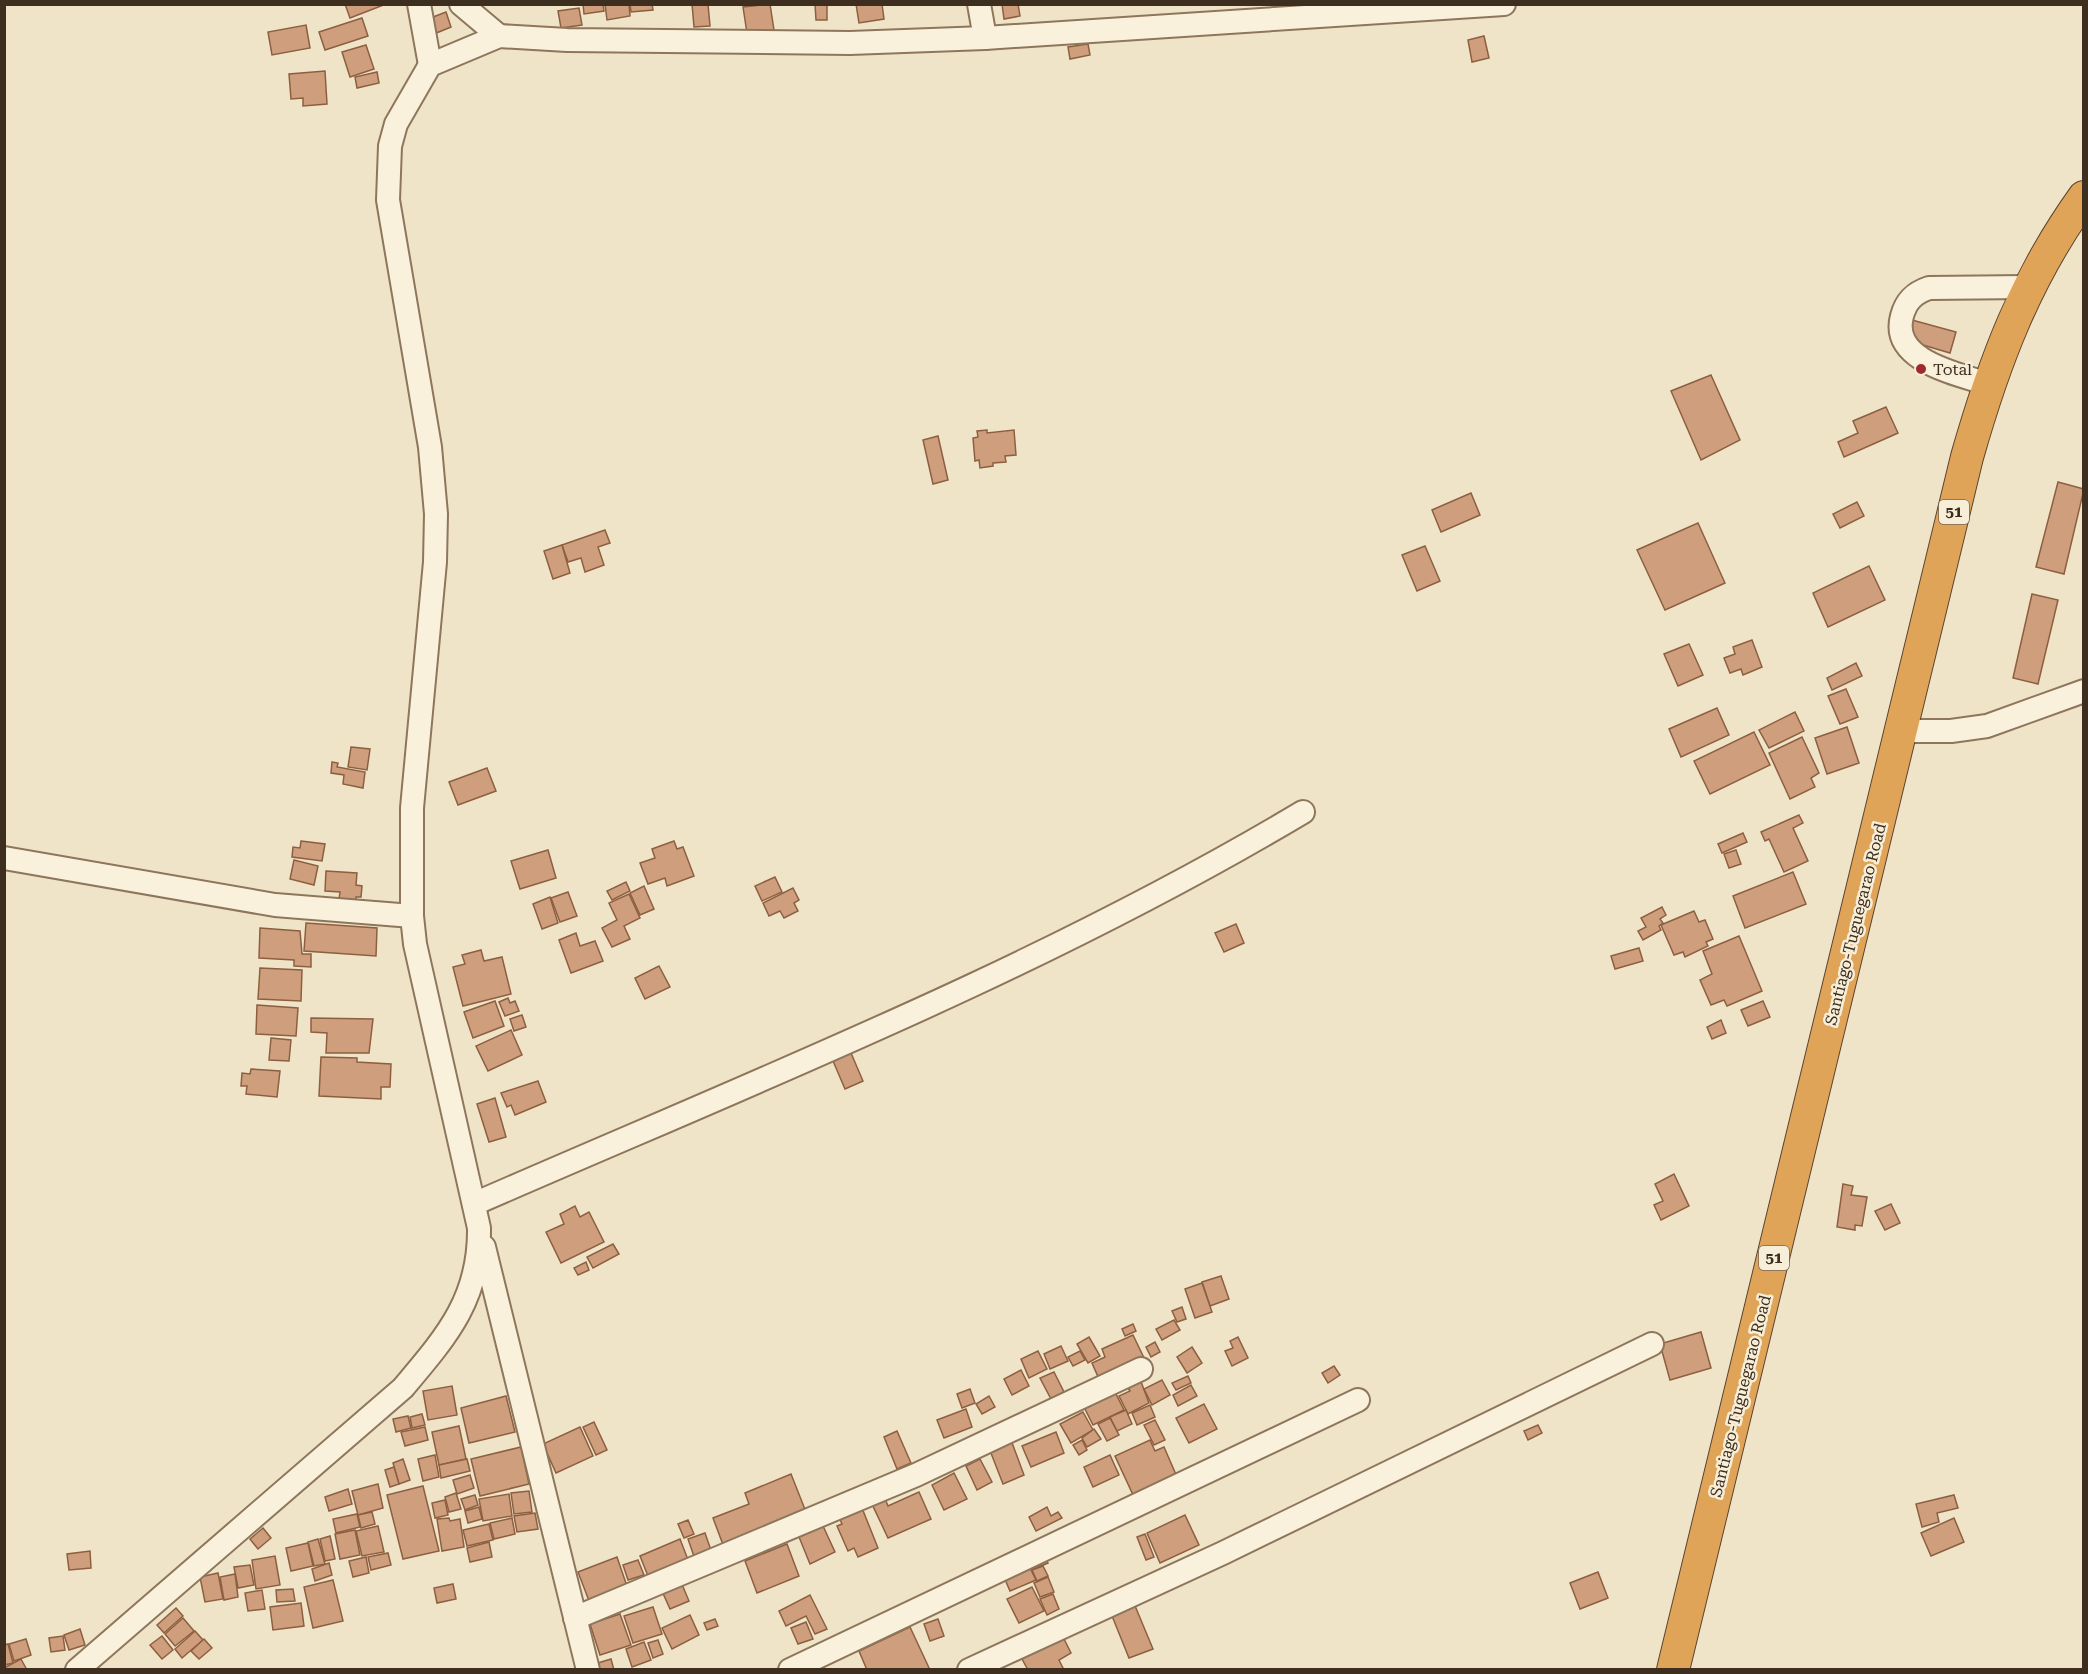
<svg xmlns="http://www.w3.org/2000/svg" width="2088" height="1674" font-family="'Roboto Serif',serif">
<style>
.building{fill:#cf9f7d;stroke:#8d5f41;stroke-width:1.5}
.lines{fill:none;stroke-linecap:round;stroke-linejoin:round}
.minor-casing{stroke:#8d765c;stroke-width:26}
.highway-casing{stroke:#5b4430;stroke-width:34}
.minor{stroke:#faf1dc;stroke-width:22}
.highway{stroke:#e0a458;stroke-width:32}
.poi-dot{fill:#9e2a2b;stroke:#f7eed8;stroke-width:2}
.labels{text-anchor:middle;stroke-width:5;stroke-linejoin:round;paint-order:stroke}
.shield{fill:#f7eed8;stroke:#756857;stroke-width:1.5}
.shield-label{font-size:15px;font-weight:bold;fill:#3d2e20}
.poi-label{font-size:16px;fill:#3d2e20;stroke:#f7eed8;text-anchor:start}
.street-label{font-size:16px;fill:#3d2e20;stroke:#f7eed8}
</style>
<rect width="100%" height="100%" fill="#f0e4c8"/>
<g class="building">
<polygon points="345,4 386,4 350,18"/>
<polygon points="583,4 603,4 604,11 584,14"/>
<polygon points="605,4 629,4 630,16 607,20"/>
<polygon points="630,4 652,4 653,10 631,12"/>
<polygon points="692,4 708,4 710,26 694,27"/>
<polygon points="770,4 774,30 747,33 743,7"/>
<polygon points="815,4 827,4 827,20 816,20"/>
<polygon points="856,4 882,4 884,19 859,23"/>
<polygon points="1002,4 1018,4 1020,16 1004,19"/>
<polygon points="579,8 582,25 561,28 558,11"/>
<polygon points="446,12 451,27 434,34 428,19"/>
<polygon points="362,18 368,36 325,50 319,32"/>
<polygon points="306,25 310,48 272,55 268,32"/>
<polygon points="1484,36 1489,58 1472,62 1468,40"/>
<polygon points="1088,44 1090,55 1070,59 1068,47"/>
<polygon points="366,45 374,69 350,77 342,52"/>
<polygon points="325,71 327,104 303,106 303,98 291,99 289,74"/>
<polygon points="377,72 379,83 357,88 355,77"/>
<polygon points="1912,320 1956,332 1950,353 1906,340"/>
<polygon points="1711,375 1740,440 1701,460 1671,391"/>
<polygon points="1886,407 1898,433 1844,457 1838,442 1858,433 1853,421"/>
<polygon points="987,430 987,433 1014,430 1016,455 1005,456 1006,462 993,463 993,466 980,468 979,460 975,461 973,438 978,437 977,431"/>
<polygon points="938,436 948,480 933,484 923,440"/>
<polygon points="2058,482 2084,489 2064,574 2036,567"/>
<polygon points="1471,493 1480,515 1441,532 1432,510"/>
<polygon points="1857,502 1864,516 1840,528 1833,514"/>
<polygon points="1698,523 1725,583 1665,610 1637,550"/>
<polygon points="605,530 610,543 598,547 604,565 585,572 581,558 568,562 562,545"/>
<polygon points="562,545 570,573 553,579 544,551"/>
<polygon points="1425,546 1440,581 1417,591 1402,555"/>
<polygon points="1869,566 1885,600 1828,627 1813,593"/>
<polygon points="2032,594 2058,600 2038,684 2013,678"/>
<polygon points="1752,640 1762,667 1743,675 1741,669 1730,673 1724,658 1735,654 1733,647"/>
<polygon points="1689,644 1703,675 1678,686 1664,654"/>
<polygon points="1856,663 1862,676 1832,690 1827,678"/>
<polygon points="1846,689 1858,717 1840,724 1828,696"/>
<polygon points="1717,708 1729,735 1681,757 1669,729"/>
<polygon points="1795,712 1804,731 1769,748 1759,730"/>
<polygon points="1847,727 1859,763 1827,774 1815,738"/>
<polygon points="1754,732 1770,765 1710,794 1694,761"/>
<polygon points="1802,737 1819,773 1811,778 1815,787 1790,799 1769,753"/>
<polygon points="351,747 370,749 367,770 348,767"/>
<polygon points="332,762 338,763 337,767 365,772 363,788 343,784 344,775 331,773"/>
<polygon points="487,768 496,791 458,805 449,782"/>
<polygon points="1799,815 1803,823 1793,828 1808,861 1784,872 1769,839 1765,841 1761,832"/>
<polygon points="1743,833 1747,842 1722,853 1718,844"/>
<polygon points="301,841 325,844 322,861 292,857 293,847 300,848"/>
<polygon points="674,841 677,849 683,847 694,876 667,886 665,878 648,884 640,863 655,858 652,849"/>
<polygon points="548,850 556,878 520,889 511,861"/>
<polygon points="1736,850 1741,864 1729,868 1724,854"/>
<polygon points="294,860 318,866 314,885 290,879"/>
<polygon points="326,871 357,873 356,885 362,886 361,897 356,897 356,900 339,899 340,892 325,891"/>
<polygon points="1793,872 1806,904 1745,928 1733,896"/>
<polygon points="775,877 782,892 762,901 755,886"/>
<polygon points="626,882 630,891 612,900 607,891"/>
<polygon points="644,886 654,909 640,915 630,893"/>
<polygon points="793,888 799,900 794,903 798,911 784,918 780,911 769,916 763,903"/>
<polygon points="568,892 577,916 560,922 551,898"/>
<polygon points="629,894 640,918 624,926 630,939 612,947 602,928 617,920 609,903"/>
<polygon points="550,897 558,923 542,929 533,904"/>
<polygon points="1662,907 1666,915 1660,919 1663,923 1659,926 1661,930 1643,940 1638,931 1646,927 1641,918"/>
<polygon points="1694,911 1699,922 1705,920 1713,939 1706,942 1708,946 1685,957 1683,952 1674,955 1661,925"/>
<polygon points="306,923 377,928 376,956 304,951"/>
<polygon points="1236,924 1244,943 1224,952 1215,933"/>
<polygon points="260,928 300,931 302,954 311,954 311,967 294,966 294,960 259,958"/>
<polygon points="576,933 580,946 595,941 603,961 571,973 559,940"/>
<polygon points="1739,936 1762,991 1727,1006 1724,1000 1711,1005 1700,980 1712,974 1703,951"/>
<polygon points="1639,948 1643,961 1615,969 1611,956"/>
<polygon points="481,950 484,961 502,957 511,994 463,1006 453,967 465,964 462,955"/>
<polygon points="659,966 670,987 645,999 635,978"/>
<polygon points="260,968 302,970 301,1001 258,999"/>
<polygon points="508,998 510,1003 515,1001 519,1011 505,1016 499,1002"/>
<polygon points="495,1001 504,1026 473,1038 464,1012"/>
<polygon points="1763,1001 1770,1017 1748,1026 1741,1010"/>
<polygon points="257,1005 298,1008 296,1036 256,1034"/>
<polygon points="522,1015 526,1027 514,1031 510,1019"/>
<polygon points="311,1018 373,1019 369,1053 326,1053 327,1033 311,1032"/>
<polygon points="1721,1020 1726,1033 1712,1039 1707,1027"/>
<polygon points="511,1030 522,1055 488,1071 476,1046"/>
<polygon points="271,1038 291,1040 289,1061 269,1060"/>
<polygon points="848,1046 863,1081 845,1089 830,1054"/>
<polygon points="321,1057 357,1058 357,1062 391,1064 390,1087 381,1087 381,1099 319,1096"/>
<polygon points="251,1069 280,1071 277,1097 246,1094 247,1086 241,1086 242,1073 250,1074"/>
<polygon points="538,1081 546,1102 515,1115 511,1105 507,1107 501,1093"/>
<polygon points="495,1098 506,1137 489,1142 477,1104"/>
<polygon points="1674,1174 1689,1206 1661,1220 1654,1205 1663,1201 1655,1184"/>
<polygon points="1843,1184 1853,1186 1851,1195 1867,1197 1862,1226 1855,1225 1855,1230 1837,1227"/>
<polygon points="1891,1204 1900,1223 1885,1230 1875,1211"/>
<polygon points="575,1206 580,1217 589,1212 604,1242 561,1263 546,1232 564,1224 560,1214"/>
<polygon points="613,1244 619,1254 593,1268 587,1257"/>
<polygon points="586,1262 589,1270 578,1275 574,1268"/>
<polygon points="1221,1276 1229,1299 1210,1306 1202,1282"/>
<polygon points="1202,1283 1212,1312 1195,1318 1185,1289"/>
<polygon points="1182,1307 1186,1319 1177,1322 1172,1311"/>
<polygon points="1174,1320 1180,1330 1162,1340 1156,1329"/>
<polygon points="1133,1324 1136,1331 1125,1336 1122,1329"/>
<polygon points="1701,1332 1711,1368 1670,1380 1660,1344"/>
<polygon points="1133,1335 1144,1358 1099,1379 1092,1363 1105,1357 1102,1349"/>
<polygon points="1089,1337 1100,1356 1088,1363 1077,1344"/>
<polygon points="1238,1337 1248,1358 1232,1366 1225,1351 1233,1348 1230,1341"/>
<polygon points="1155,1342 1160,1352 1151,1357 1146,1347"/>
<polygon points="1061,1346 1068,1361 1050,1369 1044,1354"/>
<polygon points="1192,1347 1202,1363 1187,1373 1177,1357"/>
<polygon points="1038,1351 1047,1369 1029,1378 1021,1359"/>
<polygon points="1080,1351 1085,1360 1073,1366 1068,1357"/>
<polygon points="1334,1366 1340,1375 1328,1383 1322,1373"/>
<polygon points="1021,1370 1029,1386 1012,1395 1004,1379"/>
<polygon points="1054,1372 1064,1392 1051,1399 1040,1378"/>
<polygon points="1188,1376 1191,1383 1176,1390 1172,1383"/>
<polygon points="1140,1379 1149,1403 1128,1414 1119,1396 1130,1391 1127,1386"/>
<polygon points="1162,1380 1170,1395 1152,1405 1144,1389"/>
<polygon points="1191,1385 1197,1396 1178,1406 1173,1395"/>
<polygon points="452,1386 457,1415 428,1420 423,1391"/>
<polygon points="1113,1388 1124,1410 1093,1425 1082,1403"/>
<polygon points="970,1389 975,1403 962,1408 957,1394"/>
<polygon points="506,1396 515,1432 469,1443 461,1408"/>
<polygon points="989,1396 995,1407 982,1414 976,1404"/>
<polygon points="1204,1404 1217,1429 1189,1443 1176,1418"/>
<polygon points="1150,1405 1155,1417 1137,1425 1132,1413"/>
<polygon points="966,1409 972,1427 944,1438 937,1420"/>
<polygon points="1126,1410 1132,1424 1117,1431 1110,1417"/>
<polygon points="1083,1412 1093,1430 1071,1443 1060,1424"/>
<polygon points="422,1414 425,1425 412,1428 410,1417"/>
<polygon points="408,1416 411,1428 396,1432 393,1419"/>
<polygon points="1110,1418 1119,1435 1107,1441 1098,1424"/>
<polygon points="1155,1420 1165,1440 1154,1445 1144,1425"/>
<polygon points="594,1422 607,1450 596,1455 583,1427"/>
<polygon points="1538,1425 1542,1433 1528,1440 1524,1431"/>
<polygon points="459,1426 466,1459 439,1465 432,1432"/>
<polygon points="425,1427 428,1440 405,1446 401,1432"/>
<polygon points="580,1427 593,1456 556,1473 543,1444"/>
<polygon points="1094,1429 1101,1439 1087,1447 1082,1438"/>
<polygon points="897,1431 911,1463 897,1469 884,1437"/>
<polygon points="1056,1432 1064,1453 1031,1467 1022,1446"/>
<polygon points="1011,1440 1024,1475 1003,1484 989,1448"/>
<polygon points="1082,1440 1087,1450 1079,1455 1073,1445"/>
<polygon points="1150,1440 1155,1451 1164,1447 1177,1477 1134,1497 1115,1456"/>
<polygon points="521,1447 529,1484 480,1496 471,1459"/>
<polygon points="435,1455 439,1477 423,1481 418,1459"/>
<polygon points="1110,1455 1119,1475 1093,1487 1084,1467"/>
<polygon points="403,1459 410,1480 399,1484 393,1463"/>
<polygon points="467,1459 470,1471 441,1478 439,1465"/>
<polygon points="980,1459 992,1482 977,1490 966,1466"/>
<polygon points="394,1467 399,1484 390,1487 385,1470"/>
<polygon points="954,1473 967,1499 944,1510 932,1485"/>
<polygon points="791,1474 808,1517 725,1550 713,1518 749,1504 745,1493"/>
<polygon points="470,1475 474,1488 457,1494 453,1480"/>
<polygon points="378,1484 383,1508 358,1515 352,1491"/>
<polygon points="423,1486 439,1551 403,1559 387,1495"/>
<polygon points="348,1489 352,1504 329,1511 325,1497"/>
<polygon points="529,1491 532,1512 514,1514 511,1493"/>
<polygon points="919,1492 931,1519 888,1538 871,1502 884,1496 888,1506"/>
<polygon points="456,1493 461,1509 449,1512 445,1497"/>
<polygon points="509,1494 512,1516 483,1521 479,1499"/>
<polygon points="475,1495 478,1505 465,1510 461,1499"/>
<polygon points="1954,1495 1958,1508 1937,1513 1939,1522 1922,1527 1916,1504"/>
<polygon points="445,1500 448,1515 435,1518 432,1503"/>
<polygon points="479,1507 482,1519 468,1523 465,1511"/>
<polygon points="1047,1507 1051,1516 1058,1512 1062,1518 1036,1531 1029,1517"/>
<polygon points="862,1508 878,1548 858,1557 854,1548 848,1551 837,1526 842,1524 839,1517"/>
<polygon points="372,1512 375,1524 361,1528 358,1515"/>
<polygon points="535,1513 538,1529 517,1532 514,1516"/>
<polygon points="357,1514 360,1527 336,1533 333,1519"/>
<polygon points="1185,1515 1199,1545 1160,1563 1147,1533"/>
<polygon points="449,1518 450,1521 460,1519 464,1547 442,1551 437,1519"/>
<polygon points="512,1518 515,1534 494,1539 490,1523"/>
<polygon points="1954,1518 1964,1542 1931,1556 1921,1533"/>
<polygon points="688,1520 694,1534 684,1538 678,1524"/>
<polygon points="489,1524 493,1540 467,1546 463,1530"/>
<polygon points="378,1526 384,1552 362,1556 356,1531"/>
<polygon points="823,1526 835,1552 810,1564 799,1537"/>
<polygon points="263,1528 271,1538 258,1549 250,1539"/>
<polygon points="355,1530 360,1555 340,1559 335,1534"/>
<polygon points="705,1533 713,1556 696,1562 688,1539"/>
<polygon points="1145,1534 1154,1557 1146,1560 1137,1537"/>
<polygon points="330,1536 335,1559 325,1561 320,1539"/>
<polygon points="318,1539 325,1564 314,1566 308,1542"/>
<polygon points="680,1539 690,1565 650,1581 640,1556"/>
<polygon points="489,1542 492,1557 470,1562 467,1548"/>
<polygon points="308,1543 313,1566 291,1571 286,1548"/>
<polygon points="787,1544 799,1576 757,1593 745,1561"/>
<polygon points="90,1551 91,1568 69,1570 67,1554"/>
<polygon points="388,1553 391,1565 371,1570 368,1557"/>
<polygon points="275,1556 280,1585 256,1589 252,1560"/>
<polygon points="366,1557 369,1573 353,1577 349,1561"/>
<polygon points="617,1557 629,1592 591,1606 578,1572"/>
<polygon points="1045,1557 1048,1563 1031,1570 1036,1580 1010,1591 1003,1575"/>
<polygon points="638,1560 644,1575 628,1580 623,1565"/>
<polygon points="329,1563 332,1575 315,1581 312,1569"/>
<polygon points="250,1565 254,1585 238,1588 234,1567"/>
<polygon points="1043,1566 1048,1576 1037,1581 1032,1570"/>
<polygon points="1598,1572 1608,1598 1580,1609 1570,1583"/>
<polygon points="218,1573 223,1599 205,1602 200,1577"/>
<polygon points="235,1574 238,1597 224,1600 220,1577"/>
<polygon points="1048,1577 1054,1592 1040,1597 1034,1583"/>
<polygon points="333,1580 343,1621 313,1628 304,1587"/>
<polygon points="681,1582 689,1601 670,1609 662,1591"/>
<polygon points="453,1584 456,1599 437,1603 434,1588"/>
<polygon points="1032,1587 1044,1611 1019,1623 1007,1599"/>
<polygon points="293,1589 295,1601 277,1602 276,1590"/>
<polygon points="262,1590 265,1609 248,1611 245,1593"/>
<polygon points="1053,1594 1059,1609 1047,1615 1040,1599"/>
<polygon points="810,1595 827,1629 815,1634 806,1616 786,1626 779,1611"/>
<polygon points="1133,1601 1153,1649 1129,1658 1110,1611"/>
<polygon points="301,1603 304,1626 273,1630 270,1607"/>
<polygon points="653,1607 662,1634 633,1643 624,1616"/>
<polygon points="176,1608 183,1616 164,1633 157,1625"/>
<polygon points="620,1614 631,1645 600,1655 590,1624"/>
<polygon points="690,1615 699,1635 672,1649 662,1628"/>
<polygon points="183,1618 194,1631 175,1646 165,1634"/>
<polygon points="715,1619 718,1626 707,1630 704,1623"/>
<polygon points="938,1619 944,1636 930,1641 924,1624"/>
<polygon points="806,1622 813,1639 798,1644 791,1628"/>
<polygon points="910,1627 930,1670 867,1670 859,1651"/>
<polygon points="80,1629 85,1645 69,1650 64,1635"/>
<polygon points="195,1631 203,1640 182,1658 175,1649"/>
<polygon points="1062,1635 1071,1653 1059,1660 1064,1670 1028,1670 1021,1657"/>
<polygon points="63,1636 65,1650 51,1652 49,1638"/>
<polygon points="162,1636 173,1650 162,1659 150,1645"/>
<polygon points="26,1639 31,1655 14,1661 9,1644"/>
<polygon points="204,1639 212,1648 199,1659 191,1651"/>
<polygon points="658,1640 663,1654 653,1658 648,1643"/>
<polygon points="644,1642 651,1660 632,1667 626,1649"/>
<polygon points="8,1644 13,1663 4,1665 4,1645"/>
<polygon points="21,1659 27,1670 4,1670 4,1668"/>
<polygon points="611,1659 614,1670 590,1670 588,1666"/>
</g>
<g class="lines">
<defs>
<g id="minor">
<polyline points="419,4 430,65"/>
<polyline points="461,4 499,36"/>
<polyline points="979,4 985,38"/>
<path d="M1988 384C1958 374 1890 361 1902 316 1906 301 1914 293 1929 288L2027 287"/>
<polyline points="1902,731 1951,731 1987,726 2084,691"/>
<polyline points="4,858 275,905 412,916"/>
<path d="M474 1204C753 1082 1040 969 1303 812"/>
<polyline points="484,1247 588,1670"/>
<polyline points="575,1618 916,1475 1141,1369"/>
<path d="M77 1670 403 1388C446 1337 480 1299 479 1228L415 944 412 916V808L435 562 436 514 430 447 388 200 390 146 396 124 430 65 499 36 567 40 850 43 985 38 1504 4"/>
<polyline points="790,1670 1358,1400"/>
<polyline points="969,1670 1223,1553 1652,1344"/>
</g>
<path id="highway" d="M1673 1670 1967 457C1994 362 2025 279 2084 197"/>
</defs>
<use href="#minor" class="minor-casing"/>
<use href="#highway" class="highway-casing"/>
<use href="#minor" class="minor"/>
<use href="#highway" class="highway"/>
</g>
<circle class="poi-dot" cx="1921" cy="369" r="6"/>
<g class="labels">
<g class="shield">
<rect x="1939" y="500" width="30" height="24" rx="4.5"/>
<rect x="1759" y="1246" width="30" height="24" rx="4.5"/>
</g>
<g class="shield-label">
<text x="1954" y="517">51</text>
<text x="1774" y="1263">51</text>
</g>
<g class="poi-label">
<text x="1933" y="375">Total</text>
</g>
<g class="street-label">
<text transform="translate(1855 924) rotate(-76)" y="6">Santiago-Tuguegarao Road</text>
<text transform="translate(1740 1396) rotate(-76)" y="6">Santiago-Tuguegarao Road</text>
</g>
</g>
<rect width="2088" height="1674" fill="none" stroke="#3d2e20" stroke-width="12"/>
</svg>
